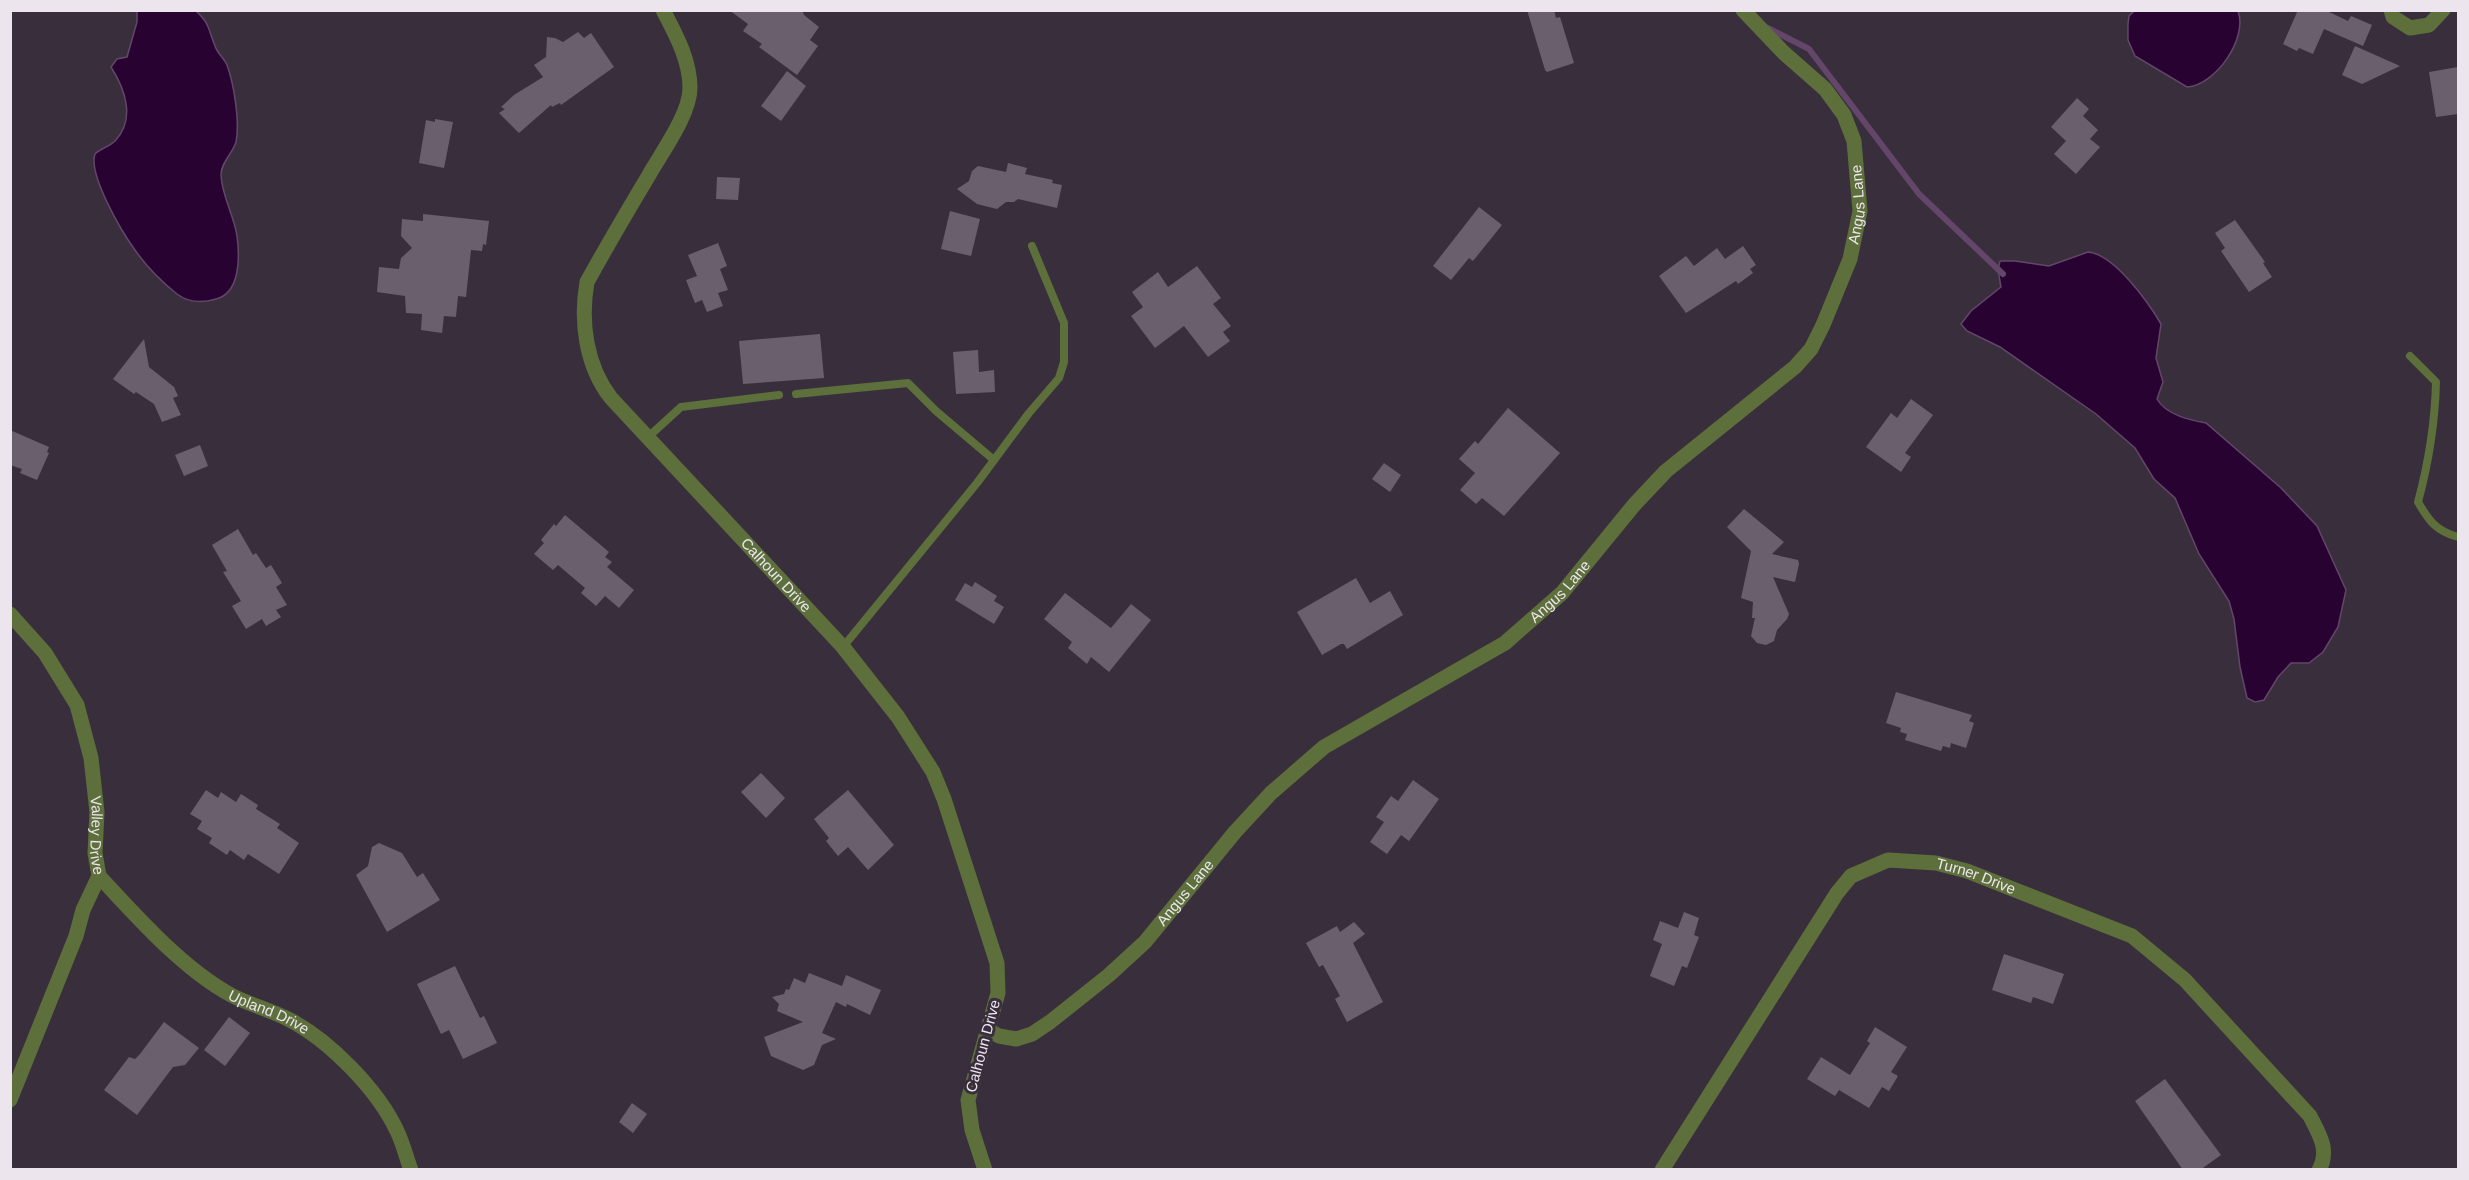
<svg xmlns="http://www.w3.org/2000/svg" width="2469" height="1180" font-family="Arial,sans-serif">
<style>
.water{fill:#280231;stroke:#63466a;stroke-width:1.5}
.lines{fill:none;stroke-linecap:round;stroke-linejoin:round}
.stream{stroke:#63466a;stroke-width:6}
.building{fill:#6a5f6d}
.service{stroke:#5d6f3b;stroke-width:8}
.minor{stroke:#5d6f3b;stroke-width:15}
.labels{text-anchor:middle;stroke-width:6;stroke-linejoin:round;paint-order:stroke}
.street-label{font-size:15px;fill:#ece5ee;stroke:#392f3c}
</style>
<rect width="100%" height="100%" fill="#392f3c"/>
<g class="water">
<path d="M2135 10 2238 11C2248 38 2216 85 2187 87L2135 56 2128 40V24L2129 16Z"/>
<path d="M137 11H196C210 24 208 29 215 46 217 53 224 58 227 65 234 84 240 122 236 142 233 153 221 162 221 175 222 197 234 215 237 236 240 258 240 293 216 299 203 303 189 303 177 294 162 282 146 266 135 250 122 232 88 175 95 154 101 148 109 147 115 141 136 119 125 89 111 67L117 59 127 57 137 22Z"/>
<path d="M2088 252C2114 254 2148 302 2161 324L2156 358 2163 382 2157 399C2166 415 2190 420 2206 423L2281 488 2317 526 2346 590 2338 627 2323 652 2309 663H2291L2278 677 2264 700 2255 702 2247 698 2240 667 2234 619 2229 601 2199 554 2175 498 2154 479 2135 448 2096 414 2000 347 1967 331 1961 324 1971 311 2001 287 1998 270 2000 261H2015L2049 266Z"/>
</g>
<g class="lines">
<polyline class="stream" points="1768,28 1809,49 1919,194 2003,274"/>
</g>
<g class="building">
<polygon points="729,10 802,10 804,15 819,27 810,40 818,46 797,75 759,47 762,44 743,31 748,24"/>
<polygon points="1527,10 1554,10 1556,18 1560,17 1574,63 1547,72 1545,70"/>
<polygon points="2298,10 2325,10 2348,21 2351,16 2372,25 2363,46 2324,29 2313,54 2299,48 2297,51 2283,44"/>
<polygon points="578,32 584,38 591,33 614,67 561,105 560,103 552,107 551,105 519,133 499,113 505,109 501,107 514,95 543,77 534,65 546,57 547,37 555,38 563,42"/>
<polygon points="2355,46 2400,66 2362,84 2342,75"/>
<polygon points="2458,67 2458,114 2436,117 2429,72"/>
<polygon points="787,71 806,86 781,121 761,106"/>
<polygon points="2077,98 2089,109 2083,116 2098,130 2090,139 2100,147 2076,174 2054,154 2066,141 2051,127"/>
<polygon points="435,119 453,122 444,168 419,163 426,120 435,122"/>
<polygon points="1008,163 1027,168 1025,174 1053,180 1052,183 1062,185 1057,208 1018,199 1014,202 1006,202 997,209 977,204 957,189 969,181 972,171 978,166 1006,172"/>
<polygon points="717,177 740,178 738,200 716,199"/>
<polygon points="1479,207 1502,225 1473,261 1469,258 1451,280 1433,266"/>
<polygon points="950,211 980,219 971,256 941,249"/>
<polygon points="423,214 489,221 486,245 483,244 482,251 471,250 466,297 458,296 456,317 444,316 442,333 421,330 422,314 406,313 405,296 377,292 379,267 399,269 401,258 412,248 401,236 402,219 423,221"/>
<polygon points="2235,220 2265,262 2263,263 2272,277 2249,292 2221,251 2225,248 2215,233"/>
<polygon points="718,243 727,266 720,269 728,290 718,293 723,306 707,312 702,300 695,303 686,280 697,276 688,255"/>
<polygon points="1743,246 1756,265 1750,269 1753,273 1738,284 1736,281 1686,313 1659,276 1686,256 1694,266 1717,248 1725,259"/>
<polygon points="1197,266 1221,298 1213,304 1231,326 1223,332 1230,341 1208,357 1184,326 1155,348 1131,316 1143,307 1132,292 1158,272 1168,287"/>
<polygon points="820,334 824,378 743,384 739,341"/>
<polygon points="144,339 149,367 174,387 178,396 173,398 181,415 162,422 154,404 136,392 134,394 113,379"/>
<polygon points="978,350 979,372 994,370 995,392 956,394 953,352"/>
<polygon points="1911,399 1933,415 1905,453 1911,457 1901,472 1866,447 1891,413 1897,418"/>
<polygon points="1508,408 1560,453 1504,516 1482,498 1476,504 1460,490 1475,473 1459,459 1475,441 1478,444"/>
<polygon points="10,430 49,447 47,452 49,453 37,480 20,473 22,469 10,465"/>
<polygon points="200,445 208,466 184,476 175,455"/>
<polygon points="1384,463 1401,475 1390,492 1372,479"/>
<polygon points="1744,509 1784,542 1772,554 1798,560 1799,564 1795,582 1773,577 1789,614 1787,619 1777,630 1774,641 1766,645 1757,643 1751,636 1755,618 1752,618 1753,602 1741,598 1751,551 1727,527"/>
<polygon points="565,515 609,552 605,557 612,562 607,567 634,590 619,608 605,596 596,606 581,593 585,588 558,565 553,570 534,554 544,543 541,540 554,524 556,526"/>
<polygon points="238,529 253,555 256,553 266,568 271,565 282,583 276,587 287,605 276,610 281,617 266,626 262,619 246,629 232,606 241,601 223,572 227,571 212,545"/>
<polygon points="1356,578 1370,603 1390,591 1403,615 1347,649 1344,644 1341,644 1322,655 1297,612"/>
<polygon points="975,582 997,596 994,601 1004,607 994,624 955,600 965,583 972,587"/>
<polygon points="1065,593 1111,628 1131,604 1151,620 1109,672 1091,657 1087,664 1068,648 1072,642 1044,619"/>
<polygon points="1896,692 1972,715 1969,721 1974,723 1966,748 1951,743 1950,748 1943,746 1941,751 1905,740 1907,734 1900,732 1901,728 1886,723"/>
<polygon points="761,773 785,798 766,818 741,792"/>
<polygon points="1413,780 1439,799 1409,841 1401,835 1387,854 1370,842 1384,822 1376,817 1391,796 1398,801"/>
<polygon points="206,790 218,798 221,792 236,802 241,794 258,805 256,809 280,824 277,828 299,843 279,874 248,854 244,860 230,850 227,855 209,843 212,838 197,829 202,821 190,814"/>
<polygon points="848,790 894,845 868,870 848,847 838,856 826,841 829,838 814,819"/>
<polygon points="379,843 402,853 417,877 423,873 440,900 387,932 356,875 368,866 372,847"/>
<polygon points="1684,912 1699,918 1694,935 1699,937 1687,968 1682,966 1674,986 1650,976 1662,944 1653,940 1660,921 1678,928"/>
<polygon points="1354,922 1365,934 1353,943 1383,1002 1347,1022 1335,999 1340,996 1323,965 1319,967 1306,943 1337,926 1340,932"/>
<polygon points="2004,954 2064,974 2053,1004 2033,997 2031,1003 1992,990"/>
<polygon points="455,966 480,1018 484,1016 497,1043 463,1059 449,1030 441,1034 417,984"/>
<polygon points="809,973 842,986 846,975 881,990 870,1015 847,1004 846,1007 836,1002 822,1033 836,1039 822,1045 814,1065 803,1070 771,1056 764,1037 803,1022 777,1011 779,1004 772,997 784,994 786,989 789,990 794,978 805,983"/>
<polygon points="229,1017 250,1033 225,1066 204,1050"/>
<polygon points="164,1022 199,1048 185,1065 173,1067 137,1115 104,1090 129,1057 135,1059 140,1054"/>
<polygon points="1875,1027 1907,1047 1891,1072 1898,1076 1889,1091 1882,1087 1869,1108 1839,1090 1835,1096 1807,1079 1821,1057 1850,1075 1870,1043 1867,1041"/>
<polygon points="2165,1079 2221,1155 2200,1170 2183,1170 2135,1101"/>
<polygon points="632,1103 647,1114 633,1133 619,1122"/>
</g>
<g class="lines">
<g class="service">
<path d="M2410 356 2436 382C2435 424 2429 461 2418 502 2429 521 2436 531 2458 537"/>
<polyline points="796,394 908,383 936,411 994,460"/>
<polyline points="647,438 681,407 779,395"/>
<polyline points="843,647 977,483 1029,413 1059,378 1064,362 1064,323 1032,246"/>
</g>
<g class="minor">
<path id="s1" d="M663 10C676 35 690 60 690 88 690 114 662 152 649 175 628 210 607 246 587 282 580 322 586 366 611 398L843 647 898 717 933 772 944 799 997 963 998 993 968 1100 972 1130 985 1170"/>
<polyline points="2391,10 2393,17 2410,28 2429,25 2443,10"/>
<path id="s2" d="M10 614 45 653 77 705 91 758 97 812 95 853 99 876 83 910 76 936 10 1100"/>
<path id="s3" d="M99 876C137 917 182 968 231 995 250 1005 271 1010 290 1020 330 1041 378 1090 397 1131 403 1143 406 1157 411 1170"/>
<path id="s4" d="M988 1030 999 1036 1016 1039 1032 1034 1050 1022 1109 975 1145 942 1235 832 1271 793 1324 747 1505 643 1562 593 1634 505 1666 471 1795 367 1811 349 1823 325 1850 259 1860 211 1854 141 1844 115 1825 89 1784 53 1743 10"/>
<path id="s5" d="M1662 1170 1837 893 1851 876 1888 860 1936 863 1967 871 2132 936 2185 980 2310 1116C2319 1134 2330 1150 2319 1170"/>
</g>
</g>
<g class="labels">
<g class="street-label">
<text dy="5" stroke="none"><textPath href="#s4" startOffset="1246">Angus Lane</textPath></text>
<text dy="5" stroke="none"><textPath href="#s1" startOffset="668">Calhoun Drive</textPath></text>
<text dy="5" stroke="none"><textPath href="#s4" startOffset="742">Angus Lane</textPath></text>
<text dy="5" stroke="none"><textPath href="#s2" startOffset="246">Valley Drive</textPath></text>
<text dy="5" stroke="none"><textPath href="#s5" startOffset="480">Turner Drive</textPath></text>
<text dy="5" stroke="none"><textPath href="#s4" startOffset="256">Angus Lane</textPath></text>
<text dy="5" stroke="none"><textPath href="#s3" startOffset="220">Upland Drive</textPath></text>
<text transform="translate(983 1046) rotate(-75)" y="5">Calhoun Drive</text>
</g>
</g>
<rect width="2469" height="1180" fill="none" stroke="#ece5ee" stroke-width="24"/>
</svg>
